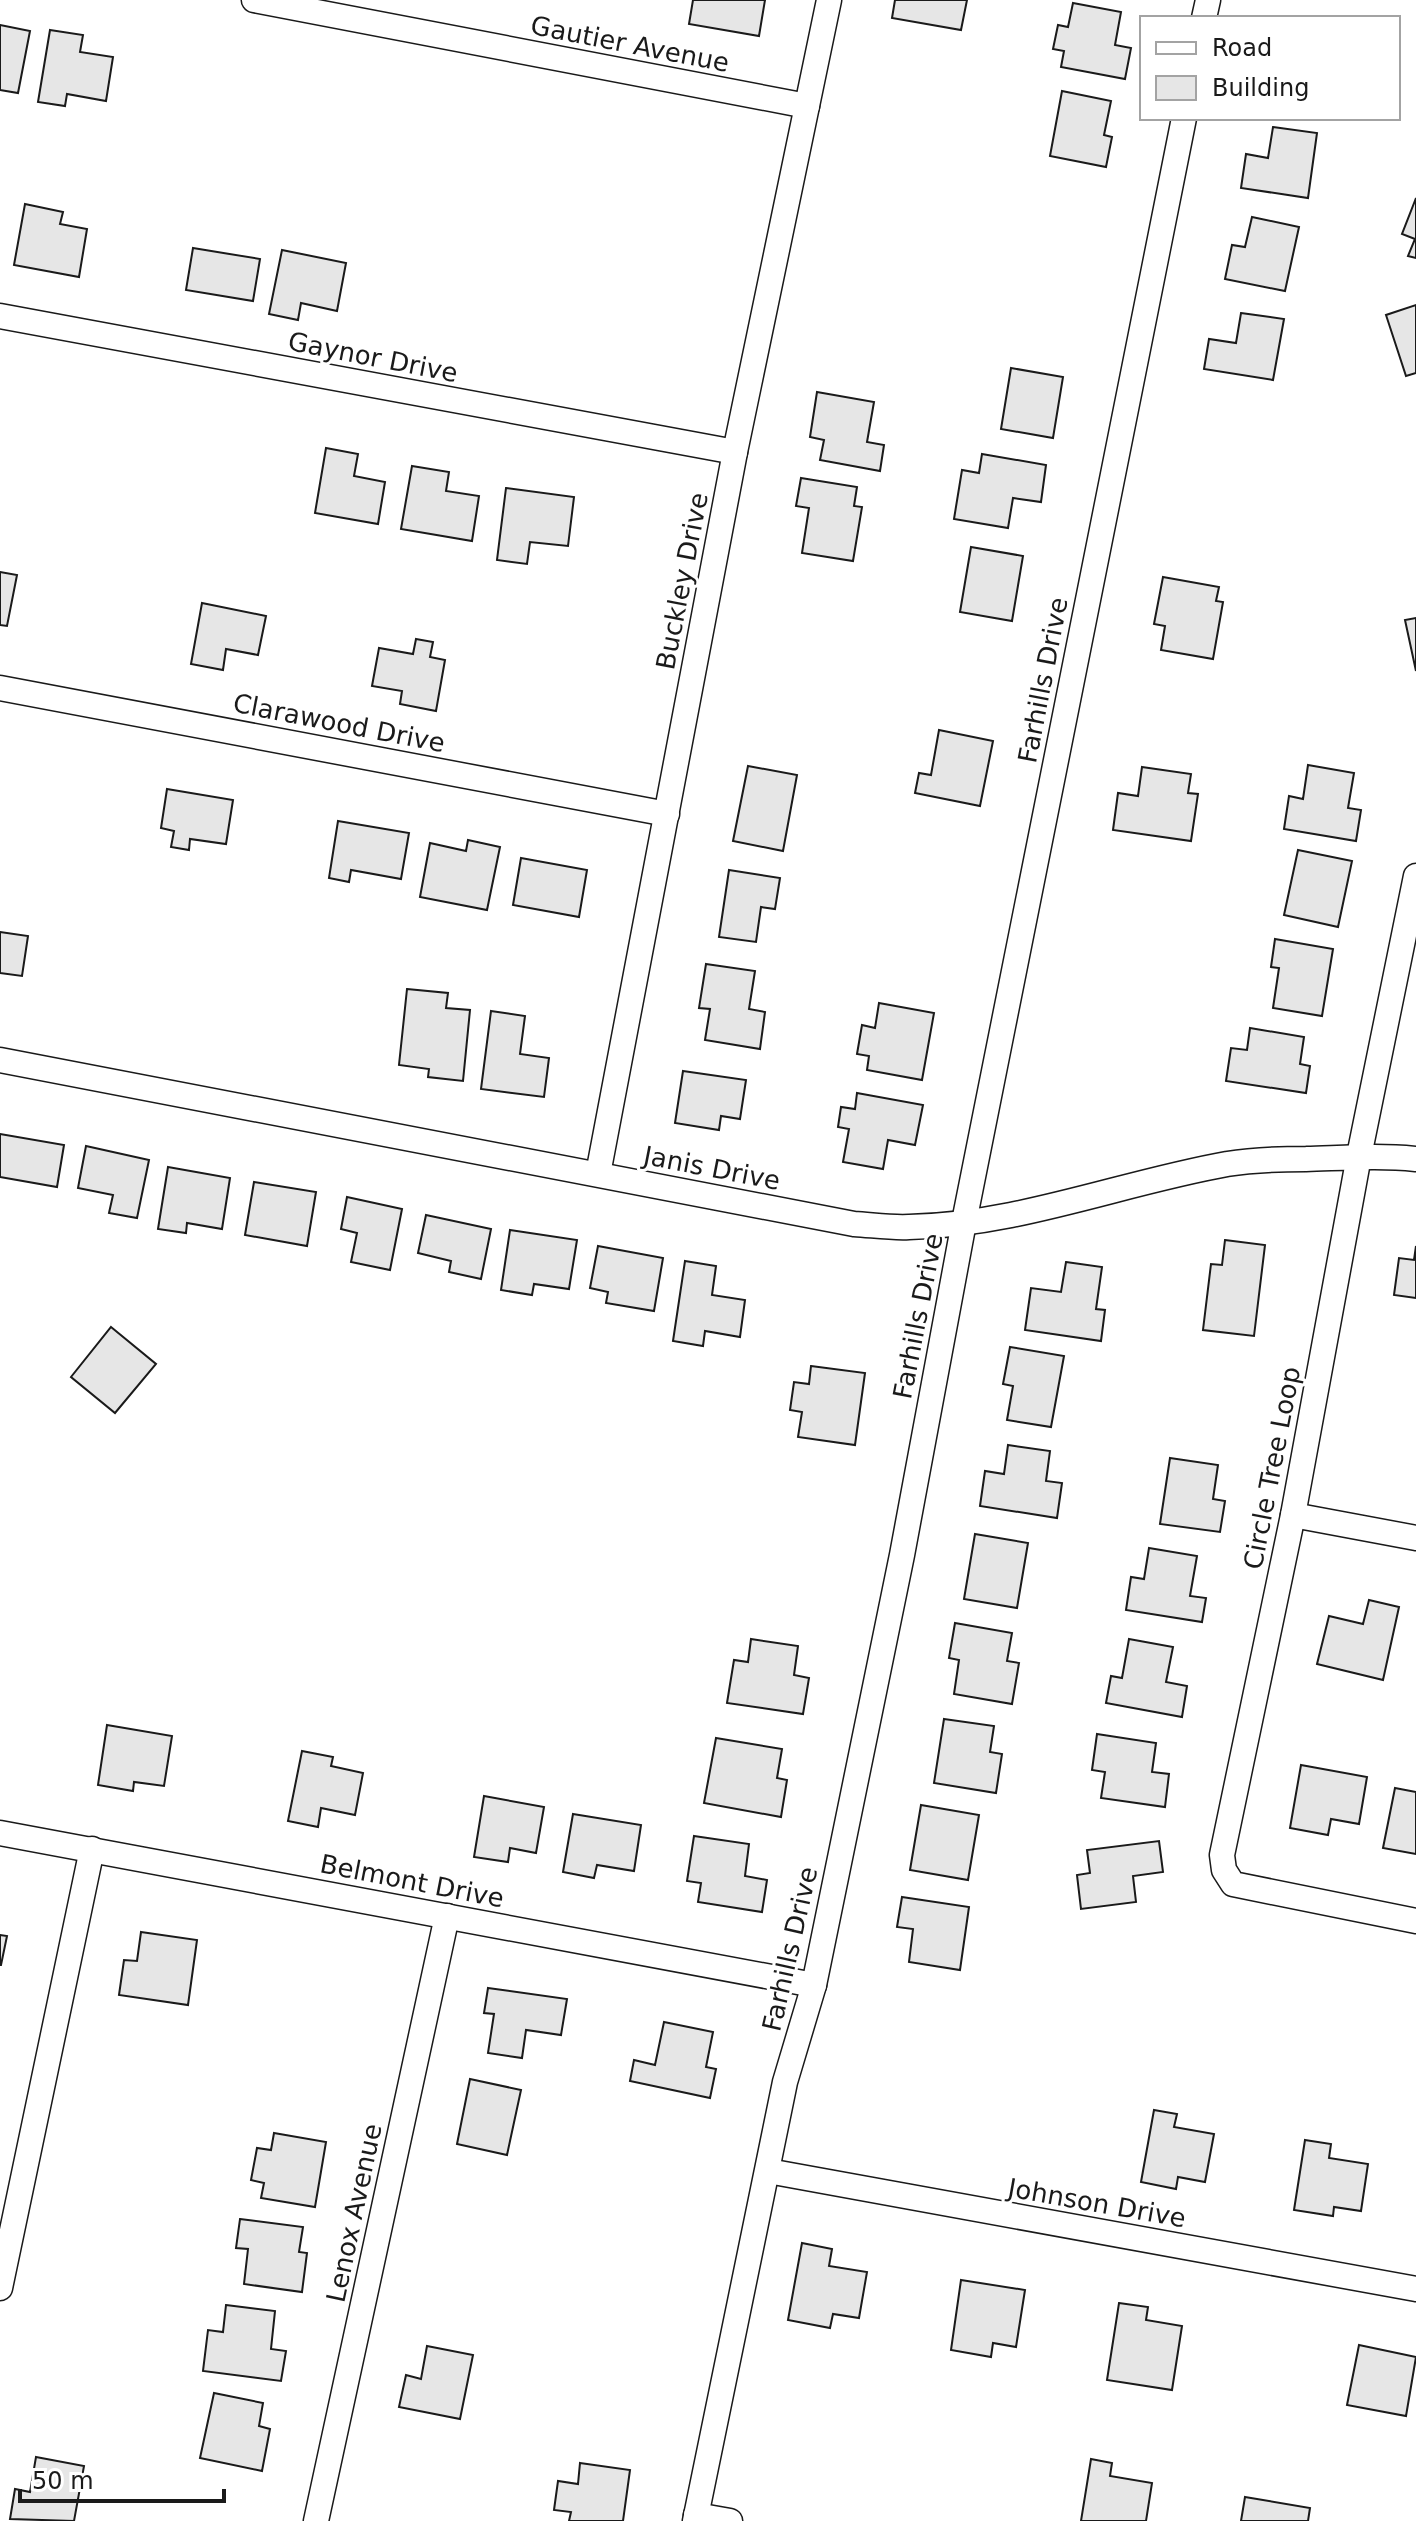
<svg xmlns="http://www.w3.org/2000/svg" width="1416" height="2521" font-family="'DejaVu Sans',sans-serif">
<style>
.building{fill:#e6e6e6;stroke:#1a1a1a;stroke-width:2}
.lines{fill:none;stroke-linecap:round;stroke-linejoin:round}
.street-casing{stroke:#1a1a1a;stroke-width:27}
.street{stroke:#fff;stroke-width:24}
.labels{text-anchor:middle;stroke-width:6;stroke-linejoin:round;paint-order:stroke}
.street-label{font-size:26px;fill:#1a1a1a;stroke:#fff}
</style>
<rect width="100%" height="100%" fill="#fff"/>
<g class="building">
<polygon points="693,0 765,0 759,36 689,24"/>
<polygon points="895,0 967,0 961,30 892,18"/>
<polygon points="1073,3 1121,12 1115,45 1131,48 1125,79 1061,67 1064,51 1053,49 1058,25 1068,27"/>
<polygon points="0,25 30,31 18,93 0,90"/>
<polygon points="50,30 83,35 80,52 113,57 106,101 67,94 65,106 38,102"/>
<polygon points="1062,91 1111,101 1104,135 1112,137 1106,167 1050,156"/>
<polygon points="1273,127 1317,133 1308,198 1241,188 1246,154 1268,158"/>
<polygon points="1416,198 1416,258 1408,256 1415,239 1402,234"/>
<polygon points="25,204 63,212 60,224 87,229 79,277 14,265"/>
<polygon points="1252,217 1299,227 1285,291 1225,279 1232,245 1245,247"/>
<polygon points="193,248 260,259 253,301 186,290"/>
<polygon points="282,250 346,263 337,311 301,303 298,320 269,314"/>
<polygon points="1416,305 1416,373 1406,376 1386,315"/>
<polygon points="1241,313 1284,319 1273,380 1204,369 1209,339 1236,343"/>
<polygon points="1011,368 1063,377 1053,438 1001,429"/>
<polygon points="817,392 874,402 867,442 884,445 880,471 820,460 824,440 810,437"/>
<polygon points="326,448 358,454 354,476 385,482 378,524 315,513"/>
<polygon points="982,454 1046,465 1041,502 1013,498 1008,528 954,519 962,470 979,473"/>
<polygon points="412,466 449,472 446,491 479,496 472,541 401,529"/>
<polygon points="801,478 857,487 854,506 862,507 853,561 802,553 809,508 796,506"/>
<polygon points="506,488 574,497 568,546 530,542 527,564 497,560"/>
<polygon points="971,547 1023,556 1012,621 960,612"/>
<polygon points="0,572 17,575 7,626 0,625"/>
<polygon points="1163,577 1219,587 1216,601 1223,602 1213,659 1161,650 1165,626 1154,624"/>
<polygon points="202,603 266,616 258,655 226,649 223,670 191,664"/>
<polygon points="1416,618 1416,671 1405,620"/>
<polygon points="416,639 433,642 430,657 445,660 436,711 400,704 402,691 372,686 379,648 413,654"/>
<polygon points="939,730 993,741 980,806 915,793 919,773 931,775"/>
<polygon points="1308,765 1354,773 1348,808 1361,810 1356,841 1284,829 1289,796 1303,799"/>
<polygon points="748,766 797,775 783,851 733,841"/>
<polygon points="1142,767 1191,774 1188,793 1198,794 1191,841 1113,830 1118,793 1138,796"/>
<polygon points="167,789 233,800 226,844 190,839 189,850 171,847 174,831 161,828"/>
<polygon points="338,821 409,833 401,879 351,870 349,882 329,878"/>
<polygon points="468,840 500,847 487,910 420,897 430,843 466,851"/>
<polygon points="1298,850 1352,861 1338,927 1284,915"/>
<polygon points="521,858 587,870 579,917 513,905"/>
<polygon points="729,870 780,878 775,909 761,907 756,942 719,937"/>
<polygon points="0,932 28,936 22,976 0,973"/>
<polygon points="1275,939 1333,949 1322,1016 1273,1008 1279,968 1271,967"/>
<polygon points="706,964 755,971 749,1009 765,1012 760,1049 705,1040 710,1009 699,1008"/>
<polygon points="407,989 448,993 446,1008 470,1010 463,1081 428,1077 429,1069 399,1065"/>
<polygon points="879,1003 934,1013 922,1080 867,1070 869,1056 857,1054 862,1025 875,1028"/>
<polygon points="491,1011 525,1016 520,1054 549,1058 544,1097 481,1089"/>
<polygon points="1250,1028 1304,1037 1300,1064 1310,1066 1306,1093 1226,1081 1231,1048 1247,1050"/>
<polygon points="683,1071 746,1080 740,1119 721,1116 719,1130 675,1123"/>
<polygon points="857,1093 923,1105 915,1145 888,1140 883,1169 843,1162 849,1129 838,1127 841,1107 855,1109"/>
<polygon points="0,1134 64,1145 57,1187 0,1177"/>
<polygon points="86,1146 149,1160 137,1218 109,1213 113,1195 78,1188"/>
<polygon points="168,1167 230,1178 222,1229 187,1223 186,1233 158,1229"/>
<polygon points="254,1182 316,1192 307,1246 245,1235"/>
<polygon points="347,1197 402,1209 390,1270 351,1262 357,1233 341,1229"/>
<polygon points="426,1215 491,1229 481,1279 449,1272 451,1261 418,1253"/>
<polygon points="510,1230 577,1240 569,1289 534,1284 532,1295 501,1290"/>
<polygon points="1225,1240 1265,1245 1254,1336 1203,1330 1211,1264 1222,1265"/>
<polygon points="598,1246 663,1258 654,1311 606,1303 608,1292 590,1288"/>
<polygon points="1416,1246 1416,1298 1394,1295 1399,1258 1414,1260"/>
<polygon points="685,1261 716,1266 712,1295 745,1300 740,1337 705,1331 703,1346 673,1341"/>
<polygon points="1066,1262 1102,1267 1096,1309 1105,1310 1101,1341 1025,1330 1031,1288 1061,1292"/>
<polygon points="111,1327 156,1364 115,1413 71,1377"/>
<polygon points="1010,1347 1064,1356 1051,1427 1007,1420 1013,1386 1003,1384"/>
<polygon points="811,1366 865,1373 855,1445 798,1437 802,1412 790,1410 794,1382 809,1384"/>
<polygon points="1008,1445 1050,1451 1046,1481 1062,1483 1057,1518 980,1506 985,1471 1004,1474"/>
<polygon points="1170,1458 1218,1465 1213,1499 1225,1501 1220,1532 1160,1524"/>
<polygon points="975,1534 1028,1543 1017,1608 964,1599"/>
<polygon points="1149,1548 1197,1556 1190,1596 1206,1598 1202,1622 1126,1610 1131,1577 1144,1579"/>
<polygon points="1369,1600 1399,1607 1383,1680 1317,1664 1329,1616 1363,1624"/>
<polygon points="955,1623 1012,1633 1007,1661 1019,1663 1012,1704 954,1694 959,1660 949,1658"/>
<polygon points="751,1639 798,1646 794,1675 809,1678 803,1714 727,1703 734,1660 748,1662"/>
<polygon points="1129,1639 1173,1647 1166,1682 1187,1686 1182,1717 1106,1703 1111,1676 1122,1678"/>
<polygon points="944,1719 994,1726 990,1752 1002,1754 996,1793 934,1783"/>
<polygon points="107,1725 172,1736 164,1786 134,1782 133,1791 98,1785"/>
<polygon points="1097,1734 1156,1743 1152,1772 1169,1774 1165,1807 1101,1798 1105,1772 1092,1770"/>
<polygon points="716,1738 782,1749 777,1778 787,1780 781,1817 704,1803"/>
<polygon points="302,1751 333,1757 331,1766 363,1773 355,1815 321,1808 318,1827 288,1821"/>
<polygon points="1301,1765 1367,1777 1359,1824 1331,1819 1328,1835 1290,1828"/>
<polygon points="1395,1788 1416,1792 1416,1854 1383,1848"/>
<polygon points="484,1796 544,1807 536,1853 510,1848 508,1862 474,1857"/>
<polygon points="921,1805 979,1815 968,1880 910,1870"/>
<polygon points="573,1814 641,1825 634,1871 597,1865 594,1878 563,1872"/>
<polygon points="694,1836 749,1844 745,1876 767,1880 762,1912 698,1902 701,1883 687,1881"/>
<polygon points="1159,1841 1163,1872 1133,1876 1136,1902 1081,1909 1077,1875 1090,1873 1087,1850"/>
<polygon points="902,1897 969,1907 960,1970 909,1962 913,1929 897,1927"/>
<polygon points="141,1932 197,1940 188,2005 119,1995 124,1960 137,1961"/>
<polygon points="0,1935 7,1936 1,1965 0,1965"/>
<polygon points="488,1988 567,1999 561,2035 526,2030 522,2058 488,2053 494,2014 484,2013"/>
<polygon points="664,2022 713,2032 706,2067 716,2069 710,2098 630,2081 634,2060 655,2065"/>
<polygon points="470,2079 521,2090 507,2155 457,2144"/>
<polygon points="1154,2110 1177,2114 1174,2127 1214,2134 1205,2182 1178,2177 1176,2189 1141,2182"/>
<polygon points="274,2133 326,2142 315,2207 261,2198 264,2183 251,2180 257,2148 271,2150"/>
<polygon points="1305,2140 1331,2144 1329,2158 1368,2164 1361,2211 1334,2207 1333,2216 1294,2210"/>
<polygon points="240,2219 303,2227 299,2252 307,2253 302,2292 244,2284 248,2249 236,2248"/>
<polygon points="802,2243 832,2249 829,2266 867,2272 859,2318 833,2314 830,2328 788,2320"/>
<polygon points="961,2280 1025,2290 1016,2347 993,2343 991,2357 951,2350"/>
<polygon points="1119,2303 1148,2307 1146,2320 1182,2326 1172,2390 1107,2380"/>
<polygon points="226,2305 275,2311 271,2349 286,2351 281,2381 203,2371 208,2330 223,2332"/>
<polygon points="1359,2345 1416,2357 1406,2416 1347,2405"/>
<polygon points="427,2346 473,2355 460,2419 399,2407 406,2375 421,2379"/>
<polygon points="214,2393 263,2403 259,2426 270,2429 262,2471 200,2458"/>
<polygon points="36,2457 84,2466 74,2521 10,2519 15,2489 30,2492"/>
<polygon points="1091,2459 1112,2463 1110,2476 1152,2483 1146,2521 1081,2521"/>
<polygon points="580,2463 630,2470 623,2521 569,2521 571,2512 554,2510 558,2481 578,2484"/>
<polygon points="1245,2497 1310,2508 1308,2521 1241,2521"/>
</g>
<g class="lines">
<defs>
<g id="street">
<polyline points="254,0 807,106"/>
<polyline points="1204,18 1208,0"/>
<polyline points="0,316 735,452"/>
<polyline points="0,688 667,814"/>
<polyline points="1416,876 1359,1156 1293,1515 1222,1855 1224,1870 1233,1884 1416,1921"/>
<path d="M0 1060 854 1224C872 1225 891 1228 909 1227 1017 1225 1121 1183 1227 1164 1253 1160 1279 1159 1306 1159 1343 1158 1379 1155 1416 1159"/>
<polyline points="598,1174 735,452 829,0"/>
<polyline points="1293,1515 1416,1538"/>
<polyline points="0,1833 814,1985"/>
<polyline points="768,2171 1416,2289"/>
<polyline points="0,2288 92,1849"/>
<polyline points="696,2515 730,2521"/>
<polyline points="316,2521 447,1916"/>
<polyline points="695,2521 785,2082 814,1985 902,1555 964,1222 1184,118"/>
</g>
</defs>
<use href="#street" class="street-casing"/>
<use href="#street" class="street"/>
</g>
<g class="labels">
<g class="street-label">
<text transform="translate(630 44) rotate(11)" y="9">Gautier Avenue</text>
<text transform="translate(373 357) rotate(11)" y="9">Gaynor Drive</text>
<text transform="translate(682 581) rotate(-79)" y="9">Buckley Drive</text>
<text transform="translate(1043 680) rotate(-79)" y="9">Farhills Drive</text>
<text transform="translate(339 723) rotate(11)" y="9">Clarawood Drive</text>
<text transform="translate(712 1168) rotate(11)" y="9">Janis Drive</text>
<text transform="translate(918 1316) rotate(-79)" y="9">Farhills Drive</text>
<text transform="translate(1272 1468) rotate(-79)" y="9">Circle Tree Loop</text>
<text transform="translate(412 1881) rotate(11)" y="9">Belmont Drive</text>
<text transform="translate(790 1949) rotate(-77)" y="9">Farhills Drive</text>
<text transform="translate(1097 2203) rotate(10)" y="9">Johnson Drive</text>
<text transform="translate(354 2213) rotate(-78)" y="9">Lenox Avenue</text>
</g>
</g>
<rect x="1140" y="16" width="260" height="104" fill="#ffffff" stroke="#a3a3a3" stroke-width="2"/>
<rect x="1156" y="42" width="40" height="12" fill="#ffffff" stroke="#a3a3a3" stroke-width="2"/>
<text x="1212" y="56" font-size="24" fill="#1a1a1a">Road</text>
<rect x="1156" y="76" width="40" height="24" fill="#e6e6e6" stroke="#a3a3a3" stroke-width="2"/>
<text x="1212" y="96" font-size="24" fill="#1a1a1a">Building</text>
<path d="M20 2489v12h204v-12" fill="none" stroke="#1a1a1a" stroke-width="4"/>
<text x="32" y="2489" font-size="24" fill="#1a1a1a" stroke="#ffffff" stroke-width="6" paint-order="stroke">50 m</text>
</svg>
